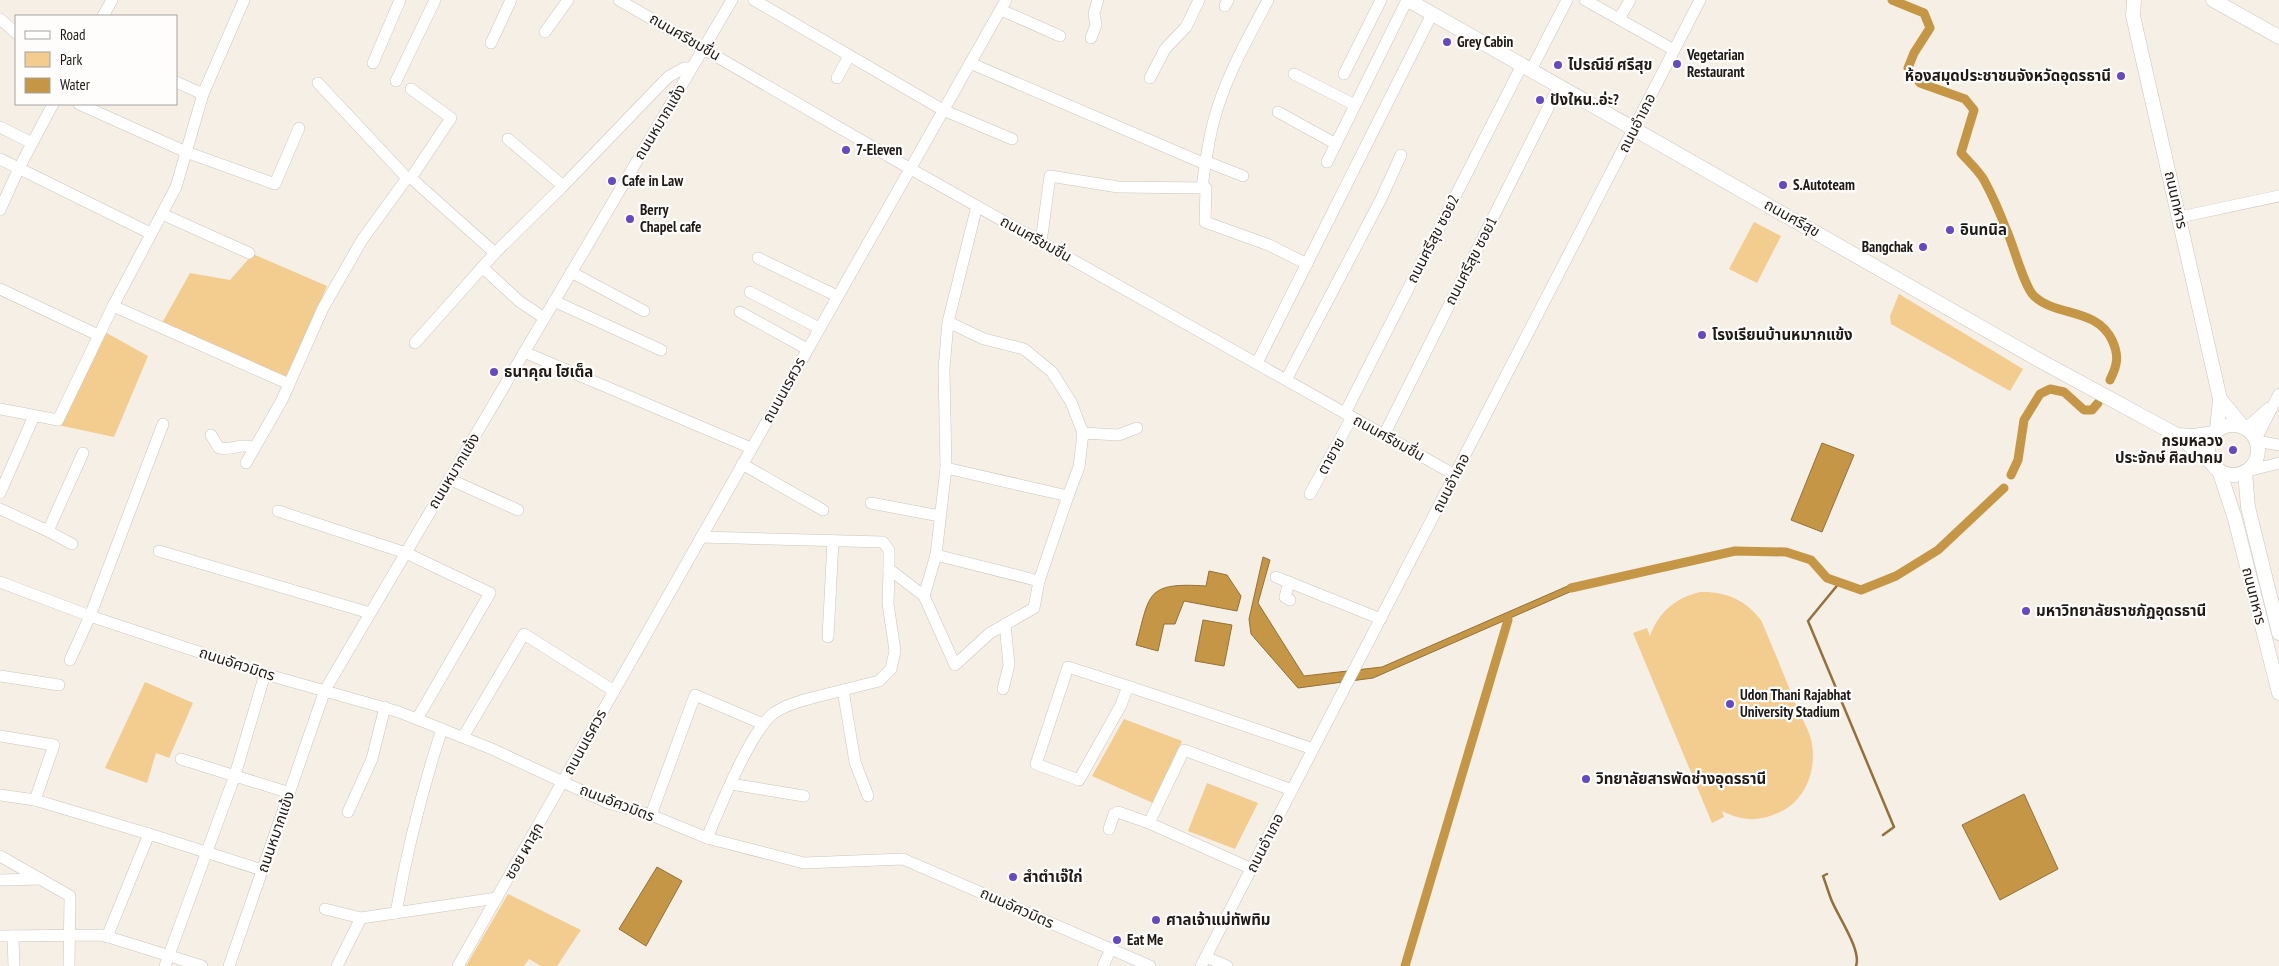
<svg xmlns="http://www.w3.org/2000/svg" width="2279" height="966" font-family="'PT Sans Narrow','Noto Sans Thai',sans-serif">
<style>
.green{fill:#f3cc8f}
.water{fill:#c59645;stroke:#937138}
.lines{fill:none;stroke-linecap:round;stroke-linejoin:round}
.stream{stroke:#937138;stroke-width:2.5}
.canal{stroke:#c59645;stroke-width:9}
.minor-casing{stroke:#ccc5bc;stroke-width:12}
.major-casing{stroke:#ccc5bc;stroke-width:15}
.minor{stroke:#fff;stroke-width:11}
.major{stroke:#fff;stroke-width:14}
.poi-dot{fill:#6449c2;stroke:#fffdfb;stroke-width:2}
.labels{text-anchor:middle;stroke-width:4.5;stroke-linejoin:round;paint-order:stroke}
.street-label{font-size:15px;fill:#1e1b18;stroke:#fffdfb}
.poi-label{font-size:15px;font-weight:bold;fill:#1e1b18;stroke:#fffdfb;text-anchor:start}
</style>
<rect width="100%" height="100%" fill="#f6efe6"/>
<g class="green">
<polygon points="1754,222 1781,236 1757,283 1729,269"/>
<polygon points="253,254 327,286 287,379 162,323 190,273 230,280"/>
<polygon points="1899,294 2023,369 2010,391 1891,324 1890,316"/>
<polygon points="103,331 148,356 114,437 58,425"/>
<path d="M1700 592C1725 591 1746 600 1761 620 1773 648 1785 677 1796 705 1801 717 1810 731 1812 744 1816 769 1807 797 1784 810 1762 822 1744 822 1722 811L1724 817 1712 823 1633 633 1647 628 1650 636C1659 612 1675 598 1700 592Z"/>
<polygon points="145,682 193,703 169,758 156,753 147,783 105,768"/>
<polygon points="1124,719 1182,741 1153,803 1092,776"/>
<polygon points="1207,783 1258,803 1235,849 1188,831"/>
<polygon points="508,894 581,930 557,966 541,966 529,959 524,966 466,966"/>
</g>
<g class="water">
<polygon points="1822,443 1854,455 1822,532 1791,520"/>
<polygon points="1263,557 1270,560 1258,603 1304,676 1382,667 1570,585 1572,591 1373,678 1298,688 1251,634 1249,619"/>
<path d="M1209 571 1227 575 1241 596 1237 611 1184 601 1175 624H1164L1158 651 1136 645C1150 594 1145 582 1206 586Z"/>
<polygon points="1203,620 1232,625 1224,666 1195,661"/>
<polygon points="2024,794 2058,869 2000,900 1962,825"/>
<polygon points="657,867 682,881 646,946 619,929"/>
</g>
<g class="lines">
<g class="stream">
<polyline points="1840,582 1808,621 1894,827 1883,835"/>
<path d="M1827 874 1823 876C1826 884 1828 891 1831 899 1837 915 1862 950 1856 966"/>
</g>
<g class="canal">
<path d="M1892 0 1924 13 1930 28 1914 53 1908 68 1920 83 1965 99 1974 110 1961 153C1969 162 1978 170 1984 180 1992 195 2000 213 2006 229 2013 243 2024 287 2034 296 2056 317 2096 307 2112 340 2119 355 2118 364 2110 380"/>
<polyline points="2011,475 2018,460 2024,420 2040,394 2050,389 2064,392 2084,410 2092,410 2098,403"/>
<polyline points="1571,588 1735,551 1786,552 1811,560 1827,578 1861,590 1896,576 1938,550 2004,488"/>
<polyline points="1405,966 1508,620"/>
</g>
<defs>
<g id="minor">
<polyline points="619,0 909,168 1455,475"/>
<polyline points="754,0 943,110 1012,139"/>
<polyline points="1585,0 1674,50"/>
<polyline points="1225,6 1228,0"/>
<polyline points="1001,10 1060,36"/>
<polyline points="103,16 112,0"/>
<polyline points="0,19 16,33"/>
<polyline points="1619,19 1630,0"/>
<polyline points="545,32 568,0"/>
<polyline points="1091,38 1096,25 1094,13 1098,0"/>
<polyline points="491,43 511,0"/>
<polyline points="373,63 400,0"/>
<polyline points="970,63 1205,164"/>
<polyline points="1531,70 1567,0"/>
<polyline points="1294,74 1355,105"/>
<polyline points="1344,74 1381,0"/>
<polyline points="837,78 849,56"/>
<polyline points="1150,78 1165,49 1186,27 1199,0"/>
<polyline points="396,81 435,0"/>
<polyline points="176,82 203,94"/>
<polyline points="318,83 407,178"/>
<polyline points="79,104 186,152 275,184 299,128"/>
<polyline points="1278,112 1336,144"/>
<polyline points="0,127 32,143"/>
<polyline points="508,139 563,186"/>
<polyline points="0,159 150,233"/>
<polyline points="1205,161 1243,176"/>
<polyline points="1327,162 1407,0"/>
<polyline points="411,178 451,118 411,89"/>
<path d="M1202 188C1205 165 1208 142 1214 120 1225 78 1248 38 1268 0"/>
<polyline points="0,210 19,168 53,104"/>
<polyline points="162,214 249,253"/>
<polyline points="2180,217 2279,196"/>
<polyline points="1041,242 1050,176 1118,187 1206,188 1205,222 1269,245 1307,264"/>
<polyline points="758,258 837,296"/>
<polyline points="482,267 519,301 544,318"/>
<polyline points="571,272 644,311"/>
<polyline points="0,289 98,335"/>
<polyline points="750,292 819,328"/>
<polyline points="554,301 661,350"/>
<polyline points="113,306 289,384"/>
<polyline points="740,312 807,349"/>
<polyline points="948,322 984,339 1024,349 1052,372 1071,402 1083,433 1079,467 1068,496 946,468 944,369 948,322 977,206"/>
<polyline points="415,343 495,253 563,186 668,77 684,68 691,68"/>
<polyline points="524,352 751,448"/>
<polyline points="1257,363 1432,14"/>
<polyline points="1286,380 1381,199 1401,155"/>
<polyline points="0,409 58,420 113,306 176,187 203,94 244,0"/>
<polyline points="1345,413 1522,65"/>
<polyline points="2246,428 2269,408"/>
<polyline points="1083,433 1118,435 1137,428"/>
<path d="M211 435 219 448C231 451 243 442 254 448"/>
<polyline points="1384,435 1559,86"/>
<polyline points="2256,439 2279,394"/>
<polyline points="2257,441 2279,445"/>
<polyline points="246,463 282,400 323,308 362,240 407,178 411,178 495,253"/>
<polyline points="742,464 823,510"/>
<polyline points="946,468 936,555 1039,581"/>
<polyline points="2247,471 2279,463"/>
<polyline points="449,479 518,510"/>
<polyline points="0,493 34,416"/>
<polyline points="1310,494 1352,417"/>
<polyline points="871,503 940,516"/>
<polyline points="0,509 48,531 83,453"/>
<polyline points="278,511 406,553 490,593 417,719"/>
<polyline points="48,531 72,544"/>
<polyline points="701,537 883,542 889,550 889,569 924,596 955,665 990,633 1034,608 1039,581 1068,496"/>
<polyline points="159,551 370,613"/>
<polyline points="1276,577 1381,619"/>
<polyline points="0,582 90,616 265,674 399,712 492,749 608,803 651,815 707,838 804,863 903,859 1150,966"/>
<polyline points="1289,582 1285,597 1290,600"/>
<polyline points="924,596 936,555"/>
<polyline points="828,637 833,541"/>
<polyline points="70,660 90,616 163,424"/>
<polyline points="0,676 59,685"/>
<path d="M1128 686 1121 705 1079 780 1036 764 1068 667C1150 693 1232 721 1313 749"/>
<polyline points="1003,689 1009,665 1005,624"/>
<polyline points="0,736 54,745 35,800 0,795"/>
<polyline points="463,737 524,634 614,691"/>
<polyline points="181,759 290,793"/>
<polyline points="731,784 804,796"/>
<polyline points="868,796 855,762 843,690 879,681 891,669 895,651 888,604 889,569"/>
<polyline points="35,800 149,834"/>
<polyline points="348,812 372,759 385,707"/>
<polyline points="651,815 695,695 763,724"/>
<polyline points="1109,829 1114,814 1118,812 1149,823"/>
<path d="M707 838C720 808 750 731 774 713 791 701 822 696 843 690"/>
<polyline points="0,856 70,896 69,966"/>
<polyline points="1252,869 1149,823 1184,750 1292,790"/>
<polyline points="0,880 41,879"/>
<polyline points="325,909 361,918 497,898"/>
<path d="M396 913C407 850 422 790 442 729"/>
<polyline points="0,936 102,935 202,966"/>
<polyline points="13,936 14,966"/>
<polyline points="107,937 149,834 262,870"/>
<polyline points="1206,957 1227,966"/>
<polyline points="165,966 235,775 265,674"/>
<polyline points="229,966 325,690 732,0"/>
<polyline points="337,966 361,918"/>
<polyline points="458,966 1006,0"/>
<polyline points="1103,966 1111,949"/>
<polyline points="1201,966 1700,0"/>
</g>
<g id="major">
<polyline points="1408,0 2037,359 2177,435 2213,464"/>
<polyline points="2134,0 2133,16 2220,399 2217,430"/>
<polyline points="2213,0 2279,37"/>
<polyline points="2220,399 2243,427"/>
<circle cx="2233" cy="450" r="25"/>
<polyline points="2177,435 2194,436 2214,433"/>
<polyline points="2219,470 2235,519 2279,693"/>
<polyline points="2245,472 2248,507 2279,633"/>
</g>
</defs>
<use href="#minor" class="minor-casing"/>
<use href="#major" class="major-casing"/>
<use href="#minor" class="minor"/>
<use href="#major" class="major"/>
</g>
<g class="poi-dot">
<circle cx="1447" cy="42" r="5"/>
<circle cx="1677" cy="64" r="5"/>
<circle cx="1558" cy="65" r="5"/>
<circle cx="2121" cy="76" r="5"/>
<circle cx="1540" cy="100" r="5"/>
<circle cx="846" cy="150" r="5"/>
<circle cx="612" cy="181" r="5"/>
<circle cx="1783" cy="185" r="5"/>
<circle cx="630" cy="219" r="5"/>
<circle cx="1950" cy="230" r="5"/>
<circle cx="1923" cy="247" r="5"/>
<circle cx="1702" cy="335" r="5"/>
<circle cx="494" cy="372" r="5"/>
<circle cx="2233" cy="450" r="5"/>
<circle cx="2026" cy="611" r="5"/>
<circle cx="1730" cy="704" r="5"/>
<circle cx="1586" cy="779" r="5"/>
<circle cx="1013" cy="877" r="5"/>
<circle cx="1156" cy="920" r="5"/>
<circle cx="1117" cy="940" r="5"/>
</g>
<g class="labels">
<g class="street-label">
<text transform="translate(685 37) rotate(30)" y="5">ถนนศรีชมชื่น</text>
<text transform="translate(660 122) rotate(-59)" y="5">ถนนหมากแข้ง</text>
<text transform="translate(1637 123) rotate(-63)" y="5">ถนนอำเภอ</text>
<text transform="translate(2176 200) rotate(77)" y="5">ถนนทหาร</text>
<text transform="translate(1792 218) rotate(29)" y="5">ถนนศรีสุข</text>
<text transform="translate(1036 239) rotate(29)" y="5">ถนนศรีชมชื่น</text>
<text transform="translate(1433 239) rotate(-63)" y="5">ถนนศรีสุข ซอย2</text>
<text transform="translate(1471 261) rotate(-63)" y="5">ถนนศรีสุข ซอย1</text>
<text transform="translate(784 390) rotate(-61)" y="5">ถนนนเรศวร</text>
<text transform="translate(1389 438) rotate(29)" y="5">ถนนศรีชมชื่น</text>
<text transform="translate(1331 456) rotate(-61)" y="5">ตายาย</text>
<text transform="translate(454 471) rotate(-59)" y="5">ถนนหมากแข้ง</text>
<text transform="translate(1451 483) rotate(-63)" y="5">ถนนอำเภอ</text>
<text transform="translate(2254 596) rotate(76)" y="5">ถนนทหาร</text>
<text transform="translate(237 664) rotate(18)" y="5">ถนนอัศวมิตร</text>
<text transform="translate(585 742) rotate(-61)" y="5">ถนนนเรศวร</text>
<text transform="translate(617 803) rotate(21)" y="5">ถนนอัศวมิตร</text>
<text transform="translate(276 832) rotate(-71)" y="5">ถนนหมากแข้ง</text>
<text transform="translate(1265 843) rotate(-63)" y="5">ถนนอำเภอ</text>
<text transform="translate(524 851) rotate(-60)" y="5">ซอย ผาสุก</text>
<text transform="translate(1017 908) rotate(24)" y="5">ถนนอัศวมิตร</text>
</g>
<g class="poi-label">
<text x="1457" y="47">Grey Cabin</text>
<text x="1687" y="60">Vegetarian<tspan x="1687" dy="17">Restaurant</tspan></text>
<text x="1568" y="70">ไปรณีย์ ศรีสุข</text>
<text x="2111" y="81" text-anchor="end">ห้องสมุดประชาชนจังหวัดอุดรธานี</text>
<text x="1550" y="105">ปังใหน..อ่ะ?</text>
<text x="856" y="155">7-Eleven</text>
<text x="622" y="186">Cafe in Law</text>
<text x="1793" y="190">S.Autoteam</text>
<text x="640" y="215">Berry<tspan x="640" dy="17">Chapel cafe</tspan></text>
<text x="1960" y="235">อินทนิล</text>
<text x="1913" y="252" text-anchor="end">Bangchak</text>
<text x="1712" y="340">โรงเรียนบ้านหมากแข้ง</text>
<text x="504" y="377">ธนาคุณ โฮเต็ล</text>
<text x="2223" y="446" text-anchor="end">กรมหลวง<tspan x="2223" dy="17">ประจักษ์ ศิลปาคม</tspan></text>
<text x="2036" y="616">มหาวิทยาลัยราชภัฏอุดรธานี</text>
<text x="1740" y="700">Udon Thani Rajabhat<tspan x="1740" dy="17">University Stadium</tspan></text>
<text x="1596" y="784">วิทยาลัยสารพัดช่างอุดรธานี</text>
<text x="1023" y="882">สำตำเจ๊ใก่</text>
<text x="1166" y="925">ศาลเจ้าแม่ทัพทิม</text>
<text x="1127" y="945">Eat Me</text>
</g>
</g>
<rect x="15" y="15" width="162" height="90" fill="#fffdfb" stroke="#a5a3a0"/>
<rect x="25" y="31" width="25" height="8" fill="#ffffff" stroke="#a5a3a0"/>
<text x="60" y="40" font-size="15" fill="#1e1b18">Road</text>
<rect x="25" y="52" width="25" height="15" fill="#f3cc8f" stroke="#a5a3a0"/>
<text x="60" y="65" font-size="15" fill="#1e1b18">Park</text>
<rect x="25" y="78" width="25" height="15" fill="#c59645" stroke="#a5a3a0"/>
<text x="60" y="90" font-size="15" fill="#1e1b18">Water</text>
</svg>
